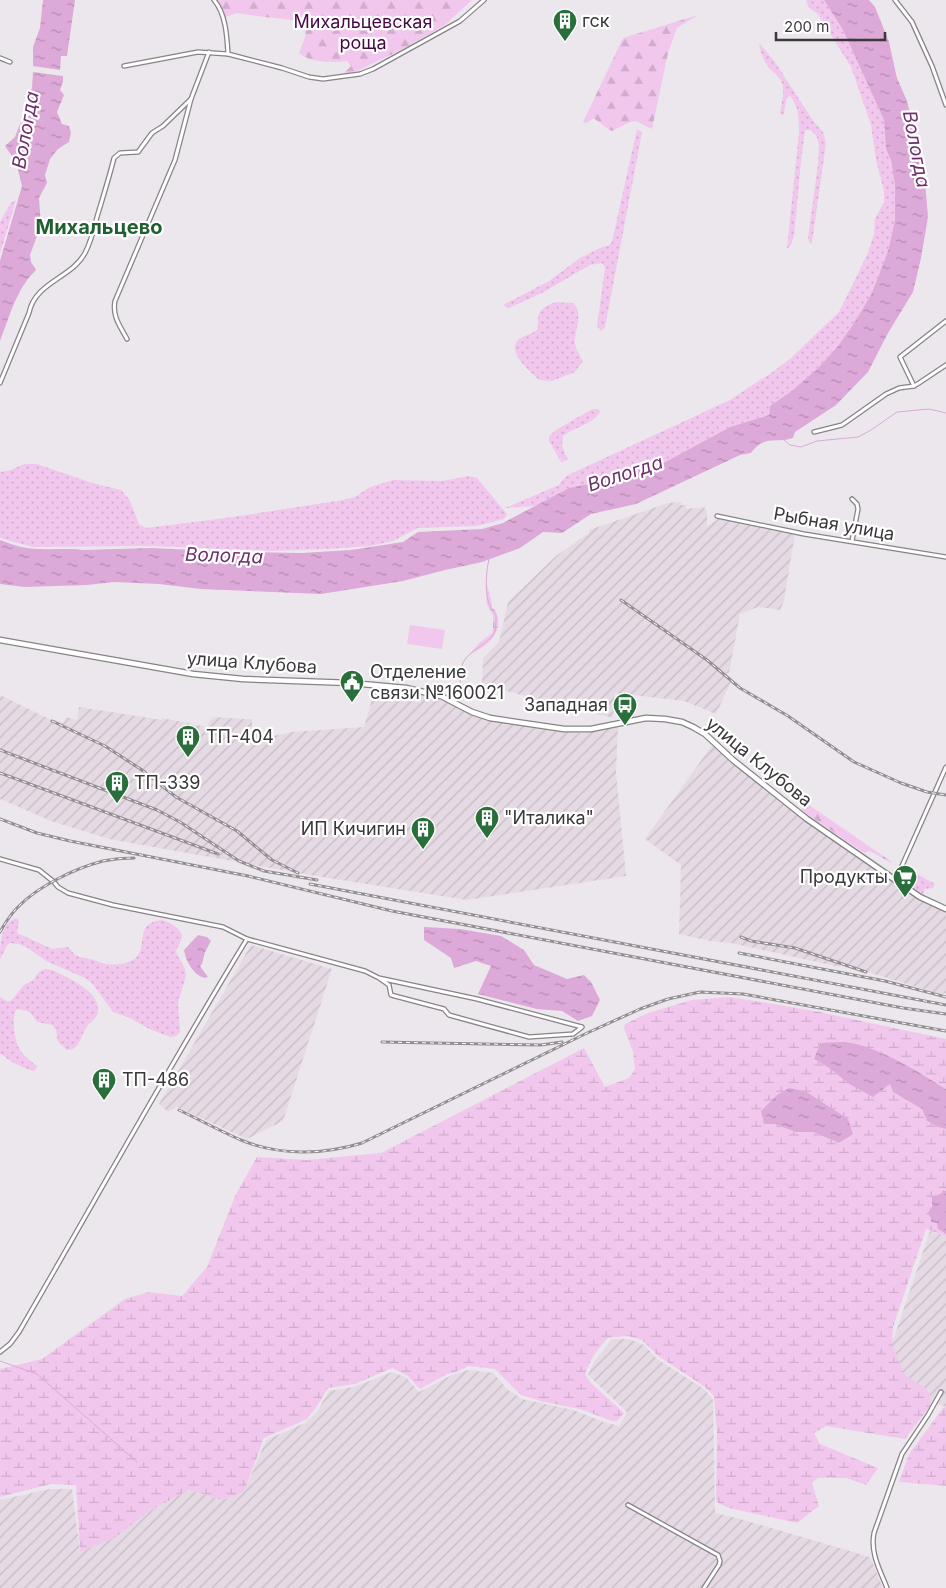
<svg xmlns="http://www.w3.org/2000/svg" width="946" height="1588" font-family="Inter,sans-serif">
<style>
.industrial{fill:url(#industrial-furrows)}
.grass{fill:url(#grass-dots)}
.forest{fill:url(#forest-firs)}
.wetland{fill:url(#wetland-marsh);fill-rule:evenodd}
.pitch{fill:#f2c7ee}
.water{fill:url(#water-ripples)}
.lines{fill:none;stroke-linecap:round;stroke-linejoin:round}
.stream{stroke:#dda9d9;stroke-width:1}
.minor-casing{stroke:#878387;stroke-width:5.5}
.secondary-casing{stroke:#878387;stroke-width:7}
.minor{stroke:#fff;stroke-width:3}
.secondary{stroke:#fff;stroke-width:4.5}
.rail-casing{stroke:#928e92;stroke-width:3}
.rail{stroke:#fff;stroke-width:1;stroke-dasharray:4;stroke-linecap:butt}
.labels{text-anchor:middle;stroke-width:4.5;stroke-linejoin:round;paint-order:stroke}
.poi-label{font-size:18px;fill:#3a383a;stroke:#fff;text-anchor:start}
.park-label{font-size:18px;fill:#460845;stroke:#fff}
.street-label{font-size:18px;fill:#3a383a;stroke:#fff}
.water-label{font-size:19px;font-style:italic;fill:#6d306b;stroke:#fff}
.quarter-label{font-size:20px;font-weight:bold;fill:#205f30;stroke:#fff}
</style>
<defs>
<pattern id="industrial-furrows" width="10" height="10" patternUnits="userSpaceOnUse" patternTransform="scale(1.25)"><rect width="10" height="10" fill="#e5dae4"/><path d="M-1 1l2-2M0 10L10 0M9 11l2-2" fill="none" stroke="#c5bcc4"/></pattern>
<pattern id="grass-dots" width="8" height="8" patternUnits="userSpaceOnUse" patternTransform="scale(1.25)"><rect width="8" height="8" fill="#f2c7ee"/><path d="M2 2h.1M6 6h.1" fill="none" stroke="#d0accd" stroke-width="1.8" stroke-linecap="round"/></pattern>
<pattern id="forest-firs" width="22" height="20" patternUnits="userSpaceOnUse" patternTransform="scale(1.25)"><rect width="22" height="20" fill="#f2c7ee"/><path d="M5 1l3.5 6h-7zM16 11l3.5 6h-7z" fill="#d0accd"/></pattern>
<pattern id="wetland-marsh" width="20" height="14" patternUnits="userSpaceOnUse" patternTransform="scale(1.25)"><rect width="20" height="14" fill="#f2c7ee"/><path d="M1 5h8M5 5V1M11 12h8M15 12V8" fill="none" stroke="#d0accd"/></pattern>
<pattern id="water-ripples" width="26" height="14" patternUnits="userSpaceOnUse" patternTransform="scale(1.25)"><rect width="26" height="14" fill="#dda9d9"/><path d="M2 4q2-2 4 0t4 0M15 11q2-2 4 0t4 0" fill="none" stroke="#b48bb1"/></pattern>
</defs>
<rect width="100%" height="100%" fill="#ece7ec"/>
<g class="industrial">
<polygon points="681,502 681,505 686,505 686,509 704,507 707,512 707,526 718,519 795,533 784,601 780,610 758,607 740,614 729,673 727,673 725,678 731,682 716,714 684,701 615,693 613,718 482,685 483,658 499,642 508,602 556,556 589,533 589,530 668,503"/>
<polygon points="375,689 427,696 446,702 481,718 497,722 566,732 582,733 618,727 616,772 626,876 467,900 310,875 109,839 51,821 0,799 0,695 47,718 64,723 66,717 77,720 79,707 162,720 162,718 207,727 210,720 215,717 244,719 252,719 252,728 263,730 263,738 292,732 364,727"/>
<polygon points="713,744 732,761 797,814 918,898 946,911 946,993 940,994 841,964 840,967 731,943 710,941 679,934 681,865 645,839"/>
<polygon points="251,945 332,969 283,1121 247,1139 177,1107 168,1112 159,1104"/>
<polygon points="930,1231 946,1236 946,1407 927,1401 929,1390 882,1373"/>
<polygon points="612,1339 629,1339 644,1345 657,1359 704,1389 713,1400 715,1513 737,1518 870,1557 883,1588 0,1588 0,1500 50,1489 72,1489 80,1551 116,1537 148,1512 189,1490 223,1500 244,1492 266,1440 305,1423 317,1412 329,1391 354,1387 392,1372 407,1378 419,1392 452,1375 468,1370 493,1373 508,1390 522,1399 573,1410 604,1422 619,1426 627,1412 588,1375 594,1362"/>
</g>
<g class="grass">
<polygon points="806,0 824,0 843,30 884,120 886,149 891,160 895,185 895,220 888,251 872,293 856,320 838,346 819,367 793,390 770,406 769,415 730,427 656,467 641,469 631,475 569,488 535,506 505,508 559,485 566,476 730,400 771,373 791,358 839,312 867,255 874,234 875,219 884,202 884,191 876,160 871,125 851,67 818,14 809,8"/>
<path d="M759 43 775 62 814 122 823 132 826 144 812 242 810 244 808 238 818 164 819 145 817 137 811 130H805L801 162 794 236 790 247 787 248 799 133C799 119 799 107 790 96L787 97 784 112 783 115 780 114C781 105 785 92 782 83 780 77 774 73 769 68 764 62 760 52 759 43Z"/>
<polygon points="637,129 642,132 641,138 605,327 601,331 597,326 605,268 602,263 590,265 542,293 509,308 503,305 549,281 580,258 602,247 608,246 612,242"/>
<polygon points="16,200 0,254 0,222 11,203"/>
<path d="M555 302 573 303C584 313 575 329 575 342 575 348 580 356 583 361L575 372 552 381 539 380C531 372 508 354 517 341 522 335 532 335 538 329 537 312 539 309 555 302Z"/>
<path d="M592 409H599L600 412C592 425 574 427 563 436L562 446 568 460 561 462 549 441V436L556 430Z"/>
<polygon points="24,464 37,464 92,483 121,490 129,499 139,524 146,528 233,517 343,500 355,497 370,487 393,480 442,481 469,476 477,478 507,514 504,519 476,526 418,528 393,541 370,546 325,549 272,551 152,546 32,547 0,538 0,472 11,470"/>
<polygon points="909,868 914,869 919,875 935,884 933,888 925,889 923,894 912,887 904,878 904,872"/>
<path d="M16 918 19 920 17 933 52 949 68 947C71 949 72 953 76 955 80 958 86 958 91 959 95 960 98 962 102 963 113 966 131 965 138 955 147 942 135 923 162 920 169 922 181 928 182 936 182 940 177 947 176 952L185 969 186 976 178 1003 180 1032 176 1036 170 1037 149 1029 130 1018 113 1012 92 983 85 978 46 961 28 948 19 944 10 943 7 945 0 960C0 945 0 924 16 918Z"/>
<path d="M45 969C54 969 62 975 70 979 82 985 105 999 96 1017 93 1021 88 1024 86 1028 80 1037 80 1050 67 1050L58 1042 56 1030 52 1025 37 1022C32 1013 28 1010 18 1009L16 1010C11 1020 15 1044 22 1053 26 1058 32 1062 37 1066L36 1069 34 1071C22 1068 9 1061 0 1053V997L7 1001H11L24 985 33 980 39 972Z"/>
</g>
<g class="forest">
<path d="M211 0H472L445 25 403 49 357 71 345 74 344 73 351 66 347 61C331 63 311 63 299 53L305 37 306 26 293 20 256 16 237 13 223 18 217 6Z"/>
<polygon points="698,15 677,28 668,53 652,129 636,121 630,122 612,131 608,129 595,119 592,119 587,123 583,122 623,38"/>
<polygon points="806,803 892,862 891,863 870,851 865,853 863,852 804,812 802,808"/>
</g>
<g class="wetland">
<path d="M487 585 492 603V608L495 610C506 630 488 647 470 654L478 644 492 633 493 628V615L487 605 486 597Z"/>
<path d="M730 997 815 1011 946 1039V1089L926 1076 881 1053 820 1043 814 1059 829 1068 890 1084 893 1092 922 1109 927 1121 938 1127 946 1129V1191L943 1190 942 1193C930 1196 930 1210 931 1220L937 1223 941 1231 946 1234V1236L926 1229 893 1327C892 1344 892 1345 899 1361 901 1365 901 1369 903 1372 913 1386 935 1383 930 1406L905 1439 826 1426 814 1433 820 1444 878 1468 866 1485 846 1478H818L812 1483 819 1506 797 1523 729 1508 718 1503 716 1499 717 1434 714 1396 705 1387 658 1356 642 1340 628 1336 608 1338C598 1348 590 1360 585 1374L590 1382 624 1413 617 1421H612L580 1409 544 1402 521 1395 495 1369 469 1366 453 1373 447 1374 420 1389 408 1376 392 1368 355 1384 328 1388 317 1406 307 1419 264 1438 244 1492 223 1500 189 1490 148 1512 116 1537 80 1552 76 1485 51 1484 0 1497V1369L42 1359 125 1299 149 1292 182 1296 207 1267 235 1196 257 1157 307 1160 381 1153 584 1048 605 1087 629 1078 635 1069 633 1052 624 1028 625 1024 648 1013 692 1000ZM774 1124 852 1134 839 1143 813 1132H796Z"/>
<polygon points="946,1407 946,1486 899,1482 909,1454 943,1408"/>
</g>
<polygon class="pitch" points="410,625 445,630 442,649 407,644"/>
<g class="water">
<polygon points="43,0 75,0 67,56 61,56 60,70 33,66 33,47 40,28"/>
<path d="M824 0H869L875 7 889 42 897 78 907 101 924 170 928 217 921 258 913 292 888 333 868 372 836 405 795 432 793 438C775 444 765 434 751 453L740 455 636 504 591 514 562 533 543 532 520 548 482 562 445 570 403 581 321 594 201 589 159 584 114 582 87 585 25 587 0 584V540C13 545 25 549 39 549 54 550 69 548 83 550L151 548 235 552 302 553 351 550 403 542 418 532 482 529 503 523 569 488 631 475 641 469 656 467 730 427 769 415 770 406 793 390 819 367 838 346 856 320 872 293 888 251 895 220V185L891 160 886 149 884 120 843 30Z"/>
<path d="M33 72 63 76V82L60 90 64 95 57 112 62 124 69 126 71 133 69 142 58 149 50 159 45 175 47 183 39 198 41 225 30 255 31 262 36 270C16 289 10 316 0 341V261L22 186 16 162 5 146 15 137 20 124 30 115 28 97 32 88Z"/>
<polygon points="424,927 460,929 501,936 524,950 534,965 567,979 584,975 591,982 600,1000 592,1016 578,1021 562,1011 537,1009 478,994 491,966 476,961 454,968 451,958 424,940"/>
<path d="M198 935 207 937 211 941 205 952 202 964 200 966 208 977 205 978C193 975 186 961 184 950Z"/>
<path d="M820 1043C830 1043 841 1041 851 1043 880 1048 921 1073 946 1089V1129L938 1127 927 1121 922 1109 893 1092 890 1084 873 1097 851 1085 829 1068 814 1059Z"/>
<polygon points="789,1088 805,1091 848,1119 853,1134 839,1143 813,1132 796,1132 774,1124 764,1124 761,1111 777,1095"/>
<polygon points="943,1190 946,1191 946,1234 938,1229 937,1223 931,1222 931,1218 928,1213 932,1206 932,1197 942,1193"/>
</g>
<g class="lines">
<g class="stream">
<polyline points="784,440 790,445 801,447 817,441 858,437 871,430 897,412 929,409 946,413"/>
<path d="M458 688C463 680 459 669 464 661 470 650 492 642 495 631 496 626 496 620 496 615 494 612 492 610 491 608 484 597 486 571 489 559"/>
<polyline points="0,1361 37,1374 137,1462"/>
</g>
<defs>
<g id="minor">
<path d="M214 0C226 14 227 37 228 54"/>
<polyline points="895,0 912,22 932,66 946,105"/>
<polyline points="0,58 10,62"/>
<polyline points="124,66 198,52 228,54 282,68 309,77 323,79 360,74 373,69 460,21 484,0"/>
<path d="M127 339C120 326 112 316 115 301L175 160 191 99 209 52"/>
<path d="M0 383 29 313C35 282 72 278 85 253 91 242 94 229 97 217 103 197 109 178 114 158L120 153 138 152 152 133 163 126 191 99"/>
<polyline points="914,386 900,357 946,321"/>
<polyline points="814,432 842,425 886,394 899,388 914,386 919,383 946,365"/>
<polyline points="717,516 804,534 946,557"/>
<polyline points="852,541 858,509 857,504 852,499"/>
<polyline points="0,859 39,870 54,882 58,887 68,893 113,905 223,927 247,939 365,971 379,978 389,985 391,995 444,1009 449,1015 529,1037 573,1034 582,1027 477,999 379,978"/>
<polyline points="895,878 901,868 946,767"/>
<path d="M0 1352 10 1344 19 1332C95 1201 168 1068 247 939"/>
<polyline points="628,1505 718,1555 720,1561 719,1565 704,1588"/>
<path d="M887 1588C880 1570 870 1553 874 1533L902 1454 928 1415 941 1392"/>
</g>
<polyline id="secondary" points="0,640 193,674 243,679 351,683 406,688 441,696 472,712 490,718 564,729 591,729 646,718 665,719 682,722 693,727 705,734 733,760 807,819 920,897 946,909"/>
</defs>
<use href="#minor" class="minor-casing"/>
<use href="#secondary" class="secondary-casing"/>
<use href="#minor" class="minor"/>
<use href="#secondary" class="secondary"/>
<defs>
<g id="rail">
<polyline points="621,600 707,660 740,688 788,716 854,762 901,783 927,792 946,795"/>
<polyline points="52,721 105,746 142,770 176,797 237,831 272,860 298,873"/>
<polyline points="0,750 157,810 180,822 239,861 264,871 317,880"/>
<polyline points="0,773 218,854"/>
<polyline points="0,819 37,833 70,841 248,876 392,911 903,1008 946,1014"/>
<polyline points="310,884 946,1005"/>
<path d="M0 932C5 923 11 914 18 907 38 886 76 868 103 861 113 859 124 858 134 858"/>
<polyline points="741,937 751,941 795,948 866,972"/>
<polyline points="739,953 885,981 946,997"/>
<polyline points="382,1042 541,1045 562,1042"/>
<path d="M179 1110C200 1120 220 1131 241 1140 279 1156 323 1155 362 1143L585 1034 640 1009 668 999 700 992 743 994 946 1031"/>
</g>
</defs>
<use href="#rail" class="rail-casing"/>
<use href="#rail" class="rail"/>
</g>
<defs>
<symbol id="building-pin" viewBox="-11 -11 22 30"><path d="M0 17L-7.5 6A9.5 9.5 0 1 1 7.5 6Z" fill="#2a6f3b" stroke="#fff"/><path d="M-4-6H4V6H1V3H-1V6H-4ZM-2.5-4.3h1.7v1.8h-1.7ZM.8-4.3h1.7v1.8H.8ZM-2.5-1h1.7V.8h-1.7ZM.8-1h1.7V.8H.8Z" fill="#fff"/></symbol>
<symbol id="civic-pin" viewBox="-11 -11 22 30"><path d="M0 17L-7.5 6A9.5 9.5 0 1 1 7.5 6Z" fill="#2a6f3b" stroke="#fff"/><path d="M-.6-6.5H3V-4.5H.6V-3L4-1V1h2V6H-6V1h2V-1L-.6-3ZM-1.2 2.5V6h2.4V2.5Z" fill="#fff"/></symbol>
<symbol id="bus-pin" viewBox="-11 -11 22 30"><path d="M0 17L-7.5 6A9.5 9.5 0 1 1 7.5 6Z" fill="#2a6f3b" stroke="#fff"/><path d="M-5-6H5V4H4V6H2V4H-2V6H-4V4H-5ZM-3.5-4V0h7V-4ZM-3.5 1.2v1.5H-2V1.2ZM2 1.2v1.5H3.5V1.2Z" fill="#fff"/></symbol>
<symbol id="supermarket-pin" viewBox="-11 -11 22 30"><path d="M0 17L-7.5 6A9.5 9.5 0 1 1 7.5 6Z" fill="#2a6f3b" stroke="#fff"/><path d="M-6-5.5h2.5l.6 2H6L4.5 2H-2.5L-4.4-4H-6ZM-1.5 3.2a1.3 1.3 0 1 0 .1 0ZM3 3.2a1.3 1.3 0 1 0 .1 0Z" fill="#fff"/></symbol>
</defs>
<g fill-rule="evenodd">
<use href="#building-pin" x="551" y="7" width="28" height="38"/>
<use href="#civic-pin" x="338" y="668" width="28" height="38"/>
<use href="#bus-pin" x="611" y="691" width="28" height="38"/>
<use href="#building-pin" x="174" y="723" width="28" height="38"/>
<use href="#building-pin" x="103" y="769" width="28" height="38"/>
<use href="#building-pin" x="473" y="804" width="28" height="38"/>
<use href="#building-pin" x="409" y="815" width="28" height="38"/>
<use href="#supermarket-pin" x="891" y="863" width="28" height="38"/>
<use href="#building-pin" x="90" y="1066" width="28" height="38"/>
</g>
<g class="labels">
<g class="poi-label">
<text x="582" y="27">гск</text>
<text x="370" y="678">Отделение<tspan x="370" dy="21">связи №160021</tspan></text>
<text x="608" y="711" text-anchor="end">Западная</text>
<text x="206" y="743">ТП-404</text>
<text x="134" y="789">ТП-339</text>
<text x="504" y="824">"Италика"</text>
<text x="406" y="835" text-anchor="end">ИП Кичигин</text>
<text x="888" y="883" text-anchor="end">Продукты</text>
<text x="122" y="1086">ТП-486</text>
</g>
<g class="park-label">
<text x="363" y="28">Михальцевская<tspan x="363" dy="21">роща</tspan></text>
</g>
<g class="street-label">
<text transform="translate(834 524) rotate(10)" y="6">Рыбная улица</text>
<text transform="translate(252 663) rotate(4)" y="6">улица Клубова</text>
<text transform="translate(759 762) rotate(39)" y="6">улица Клубова</text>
</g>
<g class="water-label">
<text transform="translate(25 130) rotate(-80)" y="7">Вологда</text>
<text transform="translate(917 149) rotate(79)" y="7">Вологда</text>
<text transform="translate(625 473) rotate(-18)" y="7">Вологда</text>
<text transform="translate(224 555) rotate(2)" y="7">Вологда</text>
</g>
<g class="quarter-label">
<text x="99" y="234">Михальцево</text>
</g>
</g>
<path d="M776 32v8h109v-8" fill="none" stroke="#3a383a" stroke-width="2.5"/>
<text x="784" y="32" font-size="15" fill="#3a383a" stroke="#ffffff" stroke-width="4" paint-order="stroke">200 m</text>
</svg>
